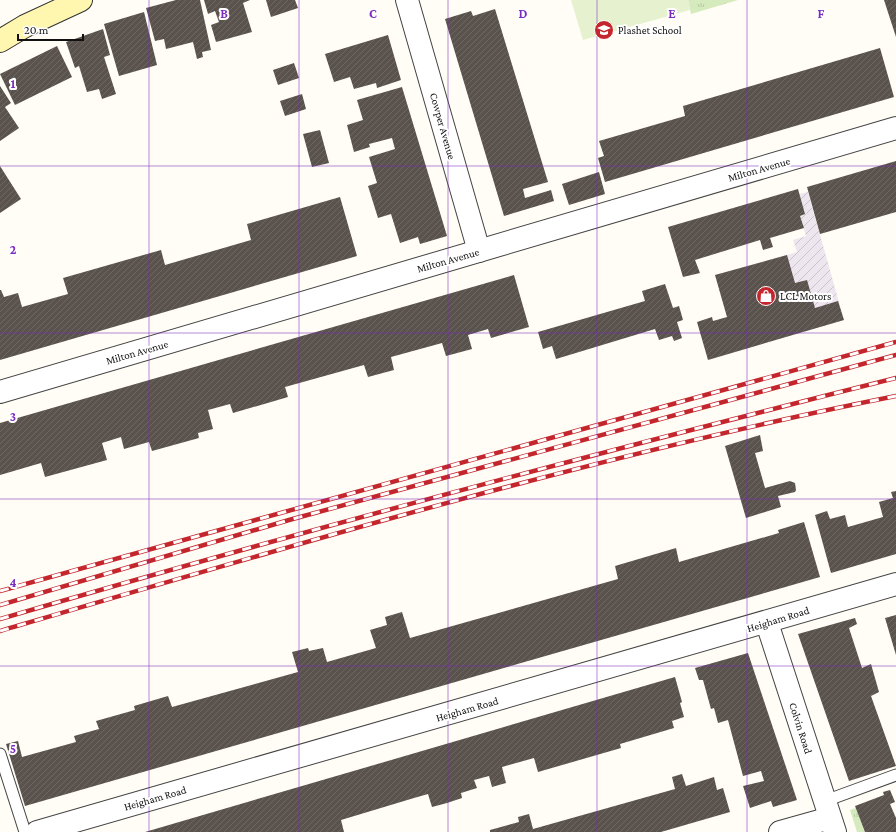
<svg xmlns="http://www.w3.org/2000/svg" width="896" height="832" font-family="'Crimson Pro',serif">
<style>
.industrial{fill:url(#industrial-furrows)}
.grass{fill:url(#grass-tufts)}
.pitch{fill:#e6f2cf}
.building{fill:url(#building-hatch)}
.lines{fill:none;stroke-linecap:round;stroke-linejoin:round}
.lane-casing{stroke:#444;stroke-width:13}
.street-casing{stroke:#444;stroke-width:24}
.secondary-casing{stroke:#333;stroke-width:24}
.lane{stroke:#fff;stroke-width:11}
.street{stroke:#fff;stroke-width:22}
.secondary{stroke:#fff6b0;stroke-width:22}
.rail-casing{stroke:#c4262e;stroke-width:4.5}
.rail{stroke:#fff;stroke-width:3;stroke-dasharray:9;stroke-linecap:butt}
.grid{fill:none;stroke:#7b2cbf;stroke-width:1;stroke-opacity:0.55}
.labels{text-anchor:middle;stroke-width:4;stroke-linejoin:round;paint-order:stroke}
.poi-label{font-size:11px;fill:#111;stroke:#fff;text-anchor:start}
.street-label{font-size:11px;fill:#111;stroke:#fff}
.grid-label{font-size:13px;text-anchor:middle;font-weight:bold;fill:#7b2cbf;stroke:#fff;stroke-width:4;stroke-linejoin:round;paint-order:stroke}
</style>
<defs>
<pattern id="industrial-furrows" width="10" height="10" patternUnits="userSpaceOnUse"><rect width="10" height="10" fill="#eee6ef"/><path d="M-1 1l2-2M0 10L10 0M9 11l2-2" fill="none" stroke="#cbc4cc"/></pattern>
<pattern id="grass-tufts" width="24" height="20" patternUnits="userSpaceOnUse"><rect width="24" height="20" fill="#d5ebbd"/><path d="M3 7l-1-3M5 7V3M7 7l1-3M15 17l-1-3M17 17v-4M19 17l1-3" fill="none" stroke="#b6c8a1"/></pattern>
<pattern id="building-hatch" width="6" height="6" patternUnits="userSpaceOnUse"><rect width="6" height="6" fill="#5a524d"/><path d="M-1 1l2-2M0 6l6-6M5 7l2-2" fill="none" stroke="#6d6662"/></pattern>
</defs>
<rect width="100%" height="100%" fill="#fffdf5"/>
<polygon class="industrial" points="808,192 844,320 737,351 715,275 797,252 793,240 806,236 800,216 805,214 799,194"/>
<g class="grass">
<polygon points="688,0 738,0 691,14"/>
<polygon points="856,808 865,832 857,832 850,810"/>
</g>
<polygon class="pitch" points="571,0 688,0 690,10 583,40"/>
<g class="building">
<polygon points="176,0 200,0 211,50 202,52 203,57 197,59 193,42 166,49 164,39 155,41 146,8"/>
<polygon points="204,0 250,0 243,3 252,32 216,42 211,25 219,22 215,11 208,14"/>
<polygon points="266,0 295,0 298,8 271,17"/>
<polygon points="884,0 896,0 896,37"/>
<polygon points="495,9 548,182 523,189 525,198 551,190 554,201 504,216 445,19 471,11 473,16"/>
<polygon points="144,12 157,65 119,76 104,24"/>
<polygon points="103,29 110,55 104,57 116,94 102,99 99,89 87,92 79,66 75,68 66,42"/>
<polygon points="388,35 401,80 377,88 376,83 354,89 350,77 334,82 325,54"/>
<polygon points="57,46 72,77 15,105 0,74"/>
<polygon points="880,48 894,97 605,182 598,158 604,156 599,141 685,116 683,106"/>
<polygon points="294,63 299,78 278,85 273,70"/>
<polygon points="0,86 11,103 5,107 19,128 0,141"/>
<polygon points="402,87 447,236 420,244 418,237 400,243 391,214 378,218 368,186 377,183 369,157 395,149 392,138 369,144 370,147 354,152 347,125 363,120 357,100"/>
<polygon points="302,94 306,109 285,116 280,101"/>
<polygon points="320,130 329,163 312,167 303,134"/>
<polygon points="896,161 896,212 820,234 807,187"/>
<polygon points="0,166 21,199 0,213"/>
<polygon points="599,172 605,194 569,205 562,184"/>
<polygon points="798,189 805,214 800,216 804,228 770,238 773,247 763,250 760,240 695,260 700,273 683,277 668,227"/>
<polygon points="340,197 357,256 0,360 0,290 1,290 4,297 18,293 22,307 68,294 63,278 161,250 165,265 251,240 247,224"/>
<polygon points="787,255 795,283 807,280 815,308 838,301 844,320 708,360 697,322 712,317 713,321 727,317 715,275"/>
<polygon points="514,275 529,327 491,338 488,329 468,335 472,349 446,356 442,343 391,357 394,370 368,377 364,365 285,387 288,397 233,413 230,404 208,410 213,429 198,433 199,438 152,451 149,442 124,449 121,437 102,443 107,460 45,477 41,463 0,475 0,423"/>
<polygon points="665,284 673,308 679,306 683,320 677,322 682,338 674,341 672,336 659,340 655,329 556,359 552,346 543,349 538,332 645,301 642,291"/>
<polygon points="760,435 763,451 755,453 765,488 790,481 795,483 796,490 795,492 778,496 781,507 746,518 725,446"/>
<polygon points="896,491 896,554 831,573 815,515 827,511 830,519 845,515 848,527 883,517 879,502 893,498 891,492"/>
<polygon points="804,522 820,577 25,806 6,744 18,741 22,757 76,742 74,736 99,729 96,721 135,710 134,706 168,696 172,707 298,672 292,652 308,648 309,651 323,648 327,662 376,648 370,630 387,625 385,617 402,612 410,638 618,579 615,566 676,548 679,562 779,533 778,530"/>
<polygon points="896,615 896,655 885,618"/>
<polygon points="855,618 857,624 849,628 862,668 871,664 879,692 871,696 896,766 849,781 798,634"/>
<polygon points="748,653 797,800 773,807 771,801 750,808 743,786 764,781 761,771 743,776 728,720 718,723 714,708 711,709 703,680 699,680 695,668"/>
<polygon points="675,677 682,702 680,703 684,717 672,721 674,728 620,744 621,748 538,772 534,758 502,767 506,783 492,787 489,776 474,780 477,788 461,793 462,798 447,803 432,807 428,794 414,798 341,820 344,832 145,832"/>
<polygon points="682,774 686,786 714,777 717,790 723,788 730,812 661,832 490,832 490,830 519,822 518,817 529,814 533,829 675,789 672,777"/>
<polygon points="890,790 895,802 890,804 896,818 896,832 865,832 855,806 884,795 883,792"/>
</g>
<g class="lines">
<defs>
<g id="lane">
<polyline points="0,754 25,832"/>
<polyline points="825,801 896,775"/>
</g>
<g id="street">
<polyline points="407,0 479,251"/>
<polyline points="0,392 896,128"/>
<polyline points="767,623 835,832"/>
<polyline points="37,832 896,584"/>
<polyline points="780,832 830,818"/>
</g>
<polyline id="secondary" points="0,41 25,26 81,0"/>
</defs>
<use href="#lane" class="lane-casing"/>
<use href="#street" class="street-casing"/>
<use href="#secondary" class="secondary-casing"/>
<use href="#lane" class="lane"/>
<use href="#street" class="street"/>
<use href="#secondary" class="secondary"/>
<defs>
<g id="rail">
<polyline points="0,591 896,342"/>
<polyline points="0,605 289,520 896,355"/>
<path d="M0 619C297 532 596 453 896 378"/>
<path d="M0 631C296 544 593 456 896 396"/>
</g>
</defs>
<use href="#rail" class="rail-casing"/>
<use href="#rail" class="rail"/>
</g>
<path class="grid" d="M149 0V832M299 0V832M448 0V832M597 0V832M747 0V832M0 166H896M0 333H896M0 499H896M0 666H896"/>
<defs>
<symbol id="school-disc" viewBox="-11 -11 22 22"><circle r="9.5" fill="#c4262e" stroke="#fff"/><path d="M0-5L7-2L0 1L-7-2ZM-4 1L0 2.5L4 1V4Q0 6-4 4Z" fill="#fff"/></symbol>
<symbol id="shop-disc" viewBox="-11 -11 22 22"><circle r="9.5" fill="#c4262e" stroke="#fff"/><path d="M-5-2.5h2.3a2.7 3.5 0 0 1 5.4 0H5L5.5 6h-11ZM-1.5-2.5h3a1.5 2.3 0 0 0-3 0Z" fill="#fff"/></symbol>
</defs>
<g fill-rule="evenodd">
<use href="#school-disc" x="593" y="19" width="22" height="22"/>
<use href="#shop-disc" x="755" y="285" width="22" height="22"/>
</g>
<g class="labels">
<g class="poi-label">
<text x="618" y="34">Plashet School</text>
<text x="780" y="300">LCL Motors</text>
</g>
<g class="street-label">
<text transform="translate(443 126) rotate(74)" y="4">Cowper Avenue</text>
<text transform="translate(759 169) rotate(-16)" y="4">Milton Avenue</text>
<text transform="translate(448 260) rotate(-16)" y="4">Milton Avenue</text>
<text transform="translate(137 352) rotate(-16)" y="4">Milton Avenue</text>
<text transform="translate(778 619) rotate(-17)" y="4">Heigham Road</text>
<text transform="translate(467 709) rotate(-16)" y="4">Heigham Road</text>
<text transform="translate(801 728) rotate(72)" y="4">Colvin Road</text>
<text transform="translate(155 798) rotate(-16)" y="4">Heigham Road</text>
</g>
</g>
<g class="grid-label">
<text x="224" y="18">B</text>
<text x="373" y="18">C</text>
<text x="523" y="18">D</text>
<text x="672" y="18">E</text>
<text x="821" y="18">F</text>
<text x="13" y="88">1</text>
<text x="13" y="254">2</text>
<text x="13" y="421">3</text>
<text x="13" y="587">4</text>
<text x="13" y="753">5</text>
</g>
<path d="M18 34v6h65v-6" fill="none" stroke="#111111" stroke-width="2"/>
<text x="24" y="34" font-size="12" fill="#111111" stroke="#ffffff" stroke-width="3" paint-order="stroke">20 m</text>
</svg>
